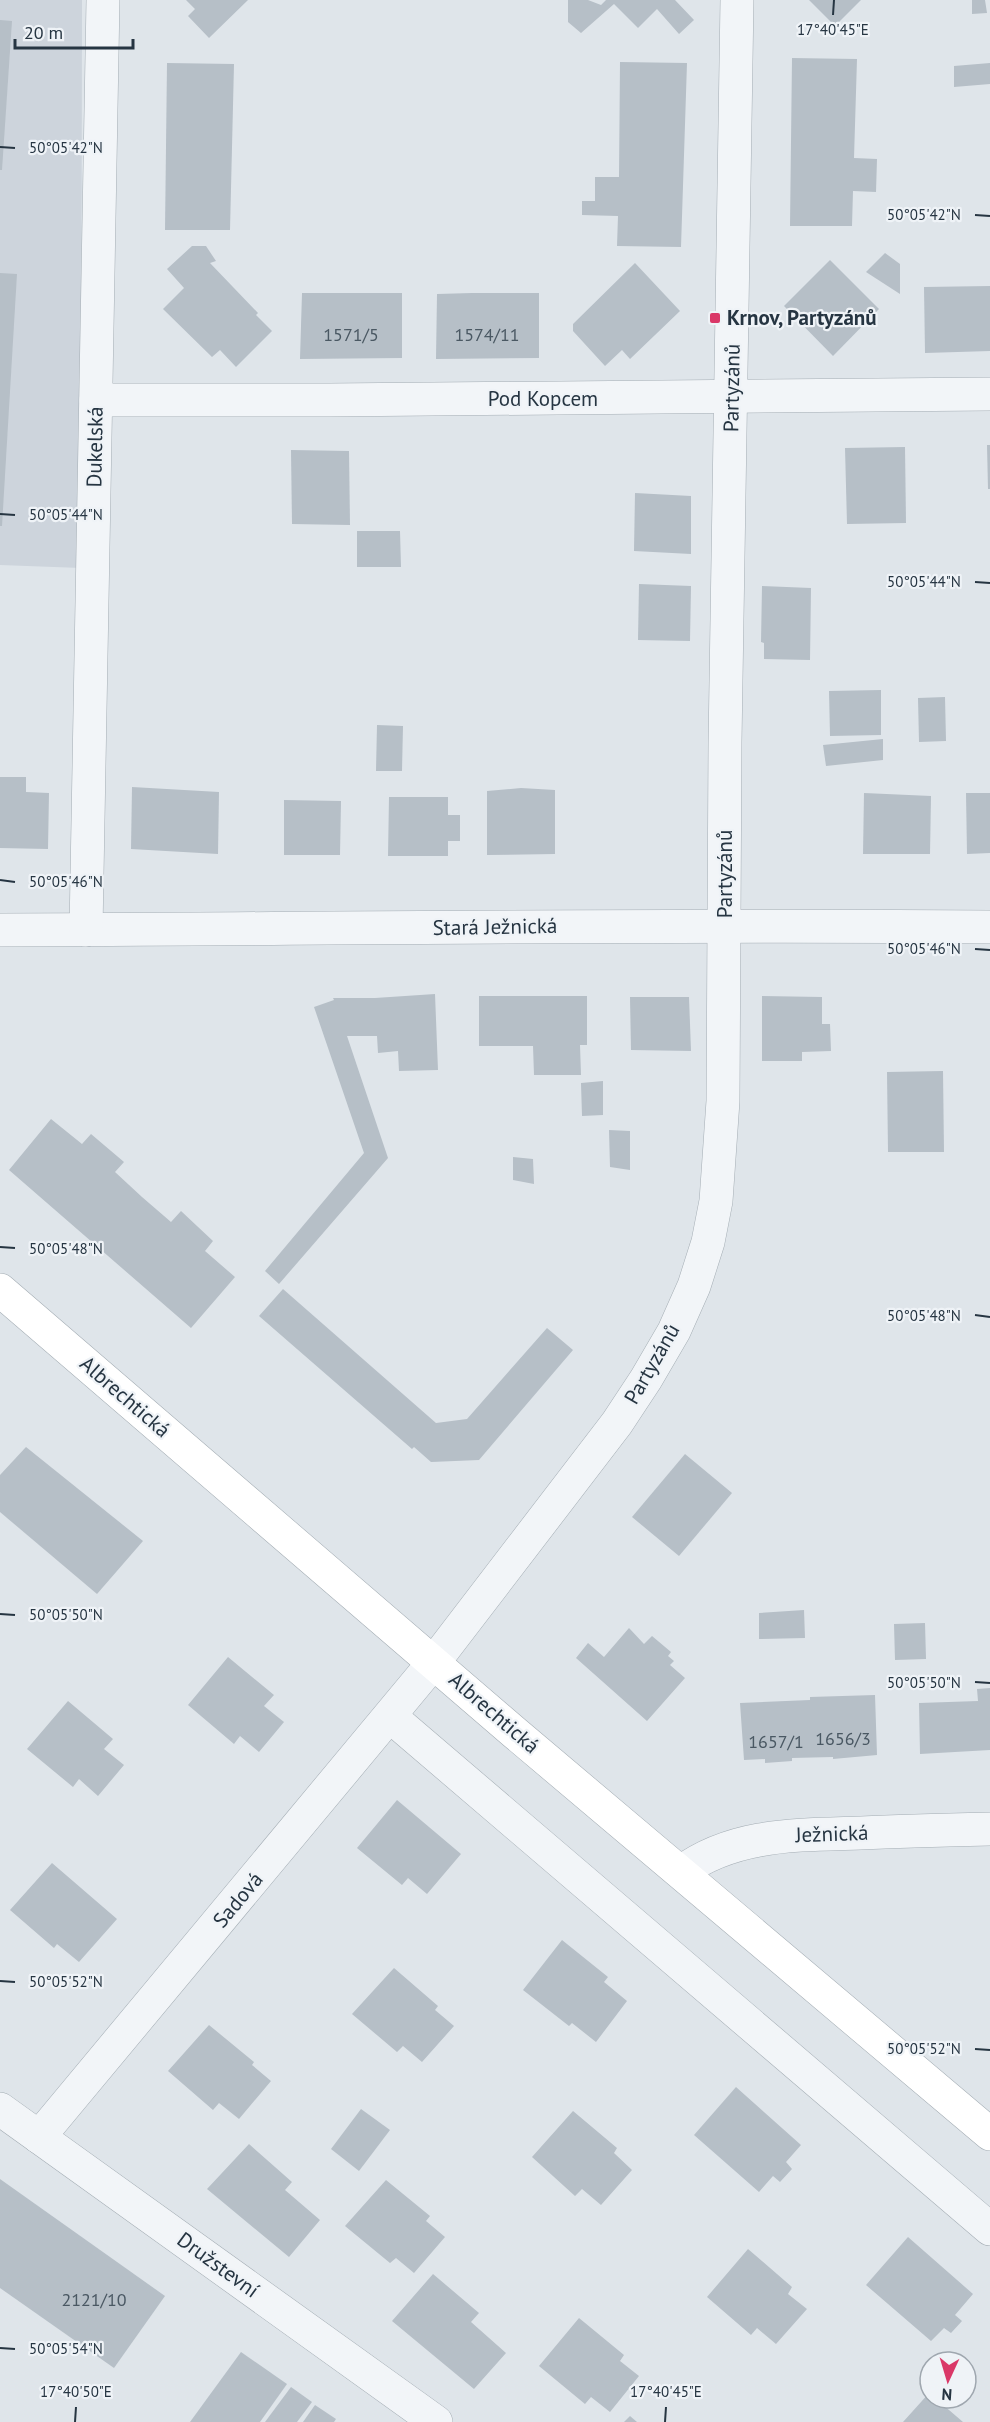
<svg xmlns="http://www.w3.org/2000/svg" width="990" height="2422" font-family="'PT Sans',sans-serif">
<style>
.built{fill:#cdd4dc}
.building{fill:#b6bfc7}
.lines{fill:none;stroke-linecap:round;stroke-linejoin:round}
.minor-casing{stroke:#a4adb4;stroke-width:34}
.tertiary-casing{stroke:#a4adb4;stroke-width:34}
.secondary-casing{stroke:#a4adb4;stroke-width:34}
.minor{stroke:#f2f5f8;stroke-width:33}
.tertiary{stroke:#f2f5f8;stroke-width:33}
.secondary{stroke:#fff;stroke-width:33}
.ticks{fill:none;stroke:#263542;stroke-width:2}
.poi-dot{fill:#da3868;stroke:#eff3f7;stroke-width:2}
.labels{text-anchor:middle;stroke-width:4.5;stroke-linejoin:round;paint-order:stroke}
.number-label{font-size:18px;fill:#4a5863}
.poi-label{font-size:21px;font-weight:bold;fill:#263542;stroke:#eff3f7;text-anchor:start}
.street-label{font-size:21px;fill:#263542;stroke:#eff3f7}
.ticks-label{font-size:15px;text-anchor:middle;fill:#263542;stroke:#eff3f7;stroke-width:4.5;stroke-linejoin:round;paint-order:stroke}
</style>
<rect width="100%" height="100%" fill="#dfe5ea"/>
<polygon class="built" points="0,0 82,0 81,568 0,565"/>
<g class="building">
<polygon points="186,0 248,0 209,38 188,16 195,9"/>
<polygon points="568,0 588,0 601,5 606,0 675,0 694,20 679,34 657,9 638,28 614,4 581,33 568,22"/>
<polygon points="809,0 861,0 835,26"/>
<polygon points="972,0 985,0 987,13 972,14"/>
<polygon points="0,20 12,21 2,170 0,170"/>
<polygon points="792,58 857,59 854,158 877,159 876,192 853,191 852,226 790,226"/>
<polygon points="620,62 687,63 681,247 617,246 618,216 582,215 582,201 595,201 595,177 619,177"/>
<polygon points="167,63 234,64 230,230 165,230"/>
<polygon points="990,63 990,84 954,87 954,66"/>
<polygon points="192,246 206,246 216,261 210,263 258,313 256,315 272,331 236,367 220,350 212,357 163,309 184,288 167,269"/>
<polygon points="885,253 900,264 900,294 866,272"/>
<polygon points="830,260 879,309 833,356 784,306"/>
<polygon points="635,263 680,311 630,359 622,350 605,366 573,331 573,324"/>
<polygon points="0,273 17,274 2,526 0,526"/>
<polygon points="990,286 990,351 925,353 924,287"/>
<polygon points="302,293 402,293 402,358 300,359"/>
<polygon points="472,293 539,293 539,358 436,359 437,294"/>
<polygon points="987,445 990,445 990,489 988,489"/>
<polygon points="905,447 906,523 847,524 845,448"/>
<polygon points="291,450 349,451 350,525 292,524"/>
<polygon points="635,493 691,496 691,554 634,551"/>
<polygon points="357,531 400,531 401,567 357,567"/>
<polygon points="639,584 691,586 690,641 638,640"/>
<polygon points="762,586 811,588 810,660 764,659 764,643 761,642"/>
<polygon points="881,690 881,735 830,736 829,691"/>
<polygon points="945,697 946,741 919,742 918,698"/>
<polygon points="377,725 403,726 402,771 376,771"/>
<polygon points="883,739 883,760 826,766 823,745"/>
<polygon points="0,777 26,777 26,792 49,793 48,849 0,848"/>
<polygon points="132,787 219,792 218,854 131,849"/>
<polygon points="521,788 555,790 555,854 487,855 487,791"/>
<polygon points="864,793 931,796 930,854 863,854"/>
<polygon points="966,793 990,793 990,853 967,854"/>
<polygon points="389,797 448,797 448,815 460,815 460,841 448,841 448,856 388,856"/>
<polygon points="284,800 341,801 340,855 284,855"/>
<polygon points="435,994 438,1070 399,1071 398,1051 378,1053 377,1036 347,1036 388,1158 279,1284 265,1271 364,1153 314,1007 334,1000 333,998 375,998"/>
<polygon points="479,996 587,996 587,1045 580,1045 581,1075 534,1075 533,1046 479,1046"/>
<polygon points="762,996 822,997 822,1024 830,1024 831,1051 802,1052 802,1061 762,1061"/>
<polygon points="630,997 689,997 691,1051 631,1050"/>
<polygon points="943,1071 944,1152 888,1152 887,1072"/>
<polygon points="603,1081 603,1115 582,1116 581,1083"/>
<polygon points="51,1119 82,1144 91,1134 124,1162 115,1172 142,1197 171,1222 181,1211 213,1241 205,1251 235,1277 191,1328 9,1170"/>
<polygon points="609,1130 630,1131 630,1170 610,1167"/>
<polygon points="513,1157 533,1159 534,1184 513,1180"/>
<polygon points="283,1289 436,1423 467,1419 547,1328 573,1350 479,1460 431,1462 414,1447 412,1449 259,1316"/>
<polygon points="26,1447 143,1541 97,1594 0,1512 0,1475"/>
<polygon points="685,1454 732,1493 679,1556 632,1517"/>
<polygon points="804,1610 805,1638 759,1639 759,1613"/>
<polygon points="925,1623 926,1659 895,1660 894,1624"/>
<polygon points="629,1628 644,1644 652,1636 671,1652 668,1656 674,1661 670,1665 685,1678 647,1721 576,1658 588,1643 604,1657"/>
<polygon points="228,1657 274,1695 264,1706 284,1722 259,1752 240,1736 234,1744 188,1705"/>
<polygon points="990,1688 990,1750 920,1754 919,1703 978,1701 977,1689"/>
<polygon points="875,1695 877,1755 833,1759 833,1757 792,1758 792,1761 765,1763 765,1759 744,1760 740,1703 810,1700 810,1697"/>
<polygon points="68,1701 113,1739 104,1749 124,1765 98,1796 79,1779 73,1787 27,1749"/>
<polygon points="397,1800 461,1854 427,1894 408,1878 402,1885 357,1848"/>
<polygon points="52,1863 117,1919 79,1962 57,1944 54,1948 10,1910"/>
<polygon points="562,1940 608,1977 604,1982 627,2001 596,2042 572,2023 569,2026 523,1990"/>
<polygon points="394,1968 438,2006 435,2010 454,2026 422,2062 403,2046 397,2052 352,2014"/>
<polygon points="209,2025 254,2062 252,2065 271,2081 239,2119 219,2103 213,2110 168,2071"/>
<polygon points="736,2087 801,2145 786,2162 792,2169 780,2182 773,2176 759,2192 694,2135"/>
<polygon points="361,2109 390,2130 359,2171 331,2149"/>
<polygon points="573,2111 617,2148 614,2153 632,2170 601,2205 582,2189 575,2196 532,2157"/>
<polygon points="249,2144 292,2182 285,2190 320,2220 289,2257 207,2189"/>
<polygon points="0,2179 165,2296 114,2368 0,2288"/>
<polygon points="386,2180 430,2216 426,2221 445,2237 414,2273 396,2258 390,2263 345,2226"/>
<polygon points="908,2237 973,2294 955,2315 962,2321 951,2333 944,2328 931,2341 866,2285"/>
<polygon points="748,2249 792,2287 788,2294 807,2309 776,2344 757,2328 751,2335 707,2297"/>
<polygon points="433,2274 479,2313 471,2322 506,2353 474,2389 392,2321"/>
<polygon points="579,2318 624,2355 620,2361 639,2376 610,2412 591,2397 585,2404 539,2366"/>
<polygon points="241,2352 287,2384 260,2422 190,2422"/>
<polygon points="291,2387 312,2402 297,2422 265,2422"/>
<polygon points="930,2392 930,2398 935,2398 963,2422 903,2422"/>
<polygon points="315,2405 336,2419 334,2422 303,2422"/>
<polygon points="630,2416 637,2422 624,2422"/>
</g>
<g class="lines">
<defs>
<g id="minor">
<polyline points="96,400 329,400 990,394"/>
<path d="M0 930C330 929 660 924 990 927"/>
<polyline points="86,930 103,0"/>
<polyline points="391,1717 990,2229"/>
<polyline points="0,2109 436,2422"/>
<polyline points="39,2137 434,1662"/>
</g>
<g id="tertiary">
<polyline points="434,1662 617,1423 646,1379 674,1331 694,1286 708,1242 716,1201 723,1101 725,743 737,0"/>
<path d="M681 1872C734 1833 798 1835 861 1833 904 1831 947 1830 990 1829"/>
</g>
<polyline id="secondary" points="0,1290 515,1733 990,2134"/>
</defs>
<use href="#minor" class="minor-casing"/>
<use href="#tertiary" class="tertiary-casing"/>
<use href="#secondary" class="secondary-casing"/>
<use href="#minor" class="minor"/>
<use href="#tertiary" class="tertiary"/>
<use href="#secondary" class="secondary"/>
</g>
<path class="ticks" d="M833 15 834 0M0 147 15 148M975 215 990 216M0 514 15 515M975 582 990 583M0 880 15 882M975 949 990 950M0 1247 15 1248M975 1315 990 1317M0 1614 15 1615M975 1682 990 1683M0 1981 15 1982M975 2049 990 2050M0 2348 15 2349M75 2422 76 2407M665 2422 666 2407"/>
<rect class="poi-dot" x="709" y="312" width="12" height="12" rx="3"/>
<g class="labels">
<g class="number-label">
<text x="351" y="341">1571/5</text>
<text x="487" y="341">1574/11</text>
<text x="843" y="1745">1656/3</text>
<text x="776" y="1748">1657/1</text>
<text x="94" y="2306">2121/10</text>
</g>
<g class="poi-label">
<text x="727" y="325">Krnov, Partyzánů</text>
</g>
<g class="street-label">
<text transform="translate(732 388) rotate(-89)" y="7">Partyzánů</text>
<text x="543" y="406">Pod Kopcem</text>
<text transform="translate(95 447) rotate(-89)" y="7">Dukelská</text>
<text transform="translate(725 874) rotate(-90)" y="7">Partyzánů</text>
<text transform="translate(495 927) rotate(-1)" y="7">Stará Ježnická</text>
<text transform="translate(652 1364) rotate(-60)" y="7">Partyzánů</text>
<text transform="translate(125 1397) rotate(41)" y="7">Albrechtická</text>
<text transform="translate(494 1713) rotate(41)" y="7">Albrechtická</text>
<text transform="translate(832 1834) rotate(-2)" y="7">Ježnická</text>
<text transform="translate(238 1900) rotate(-50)" y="7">Sadová</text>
<text transform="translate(218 2265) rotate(36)" y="7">Družstevní</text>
</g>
</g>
<g class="ticks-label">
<text x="833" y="35">17°40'45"E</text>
<text x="66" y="153">50°05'42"N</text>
<text x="924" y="220">50°05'42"N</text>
<text x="66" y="520">50°05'44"N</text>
<text x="924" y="587">50°05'44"N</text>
<text x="66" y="887">50°05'46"N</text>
<text x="924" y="954">50°05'46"N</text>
<text x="66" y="1254">50°05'48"N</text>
<text x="924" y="1321">50°05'48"N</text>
<text x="66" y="1620">50°05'50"N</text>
<text x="924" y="1688">50°05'50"N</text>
<text x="66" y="1987">50°05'52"N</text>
<text x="924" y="2054">50°05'52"N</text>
<text x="66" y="2354">50°05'54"N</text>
<text x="76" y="2397">17°40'50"E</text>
<text x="666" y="2397">17°40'45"E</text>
</g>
<g transform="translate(948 2380) rotate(184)"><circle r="28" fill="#eff3f7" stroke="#9fa7af" stroke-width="1.5"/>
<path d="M0-4.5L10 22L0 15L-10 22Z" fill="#da3868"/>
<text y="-9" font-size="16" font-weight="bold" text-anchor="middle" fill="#263542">N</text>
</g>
<path d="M15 39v9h118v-9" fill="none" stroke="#263542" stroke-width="3"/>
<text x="24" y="39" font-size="18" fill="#263542" stroke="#eff3f7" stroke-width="4.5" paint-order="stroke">20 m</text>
</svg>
